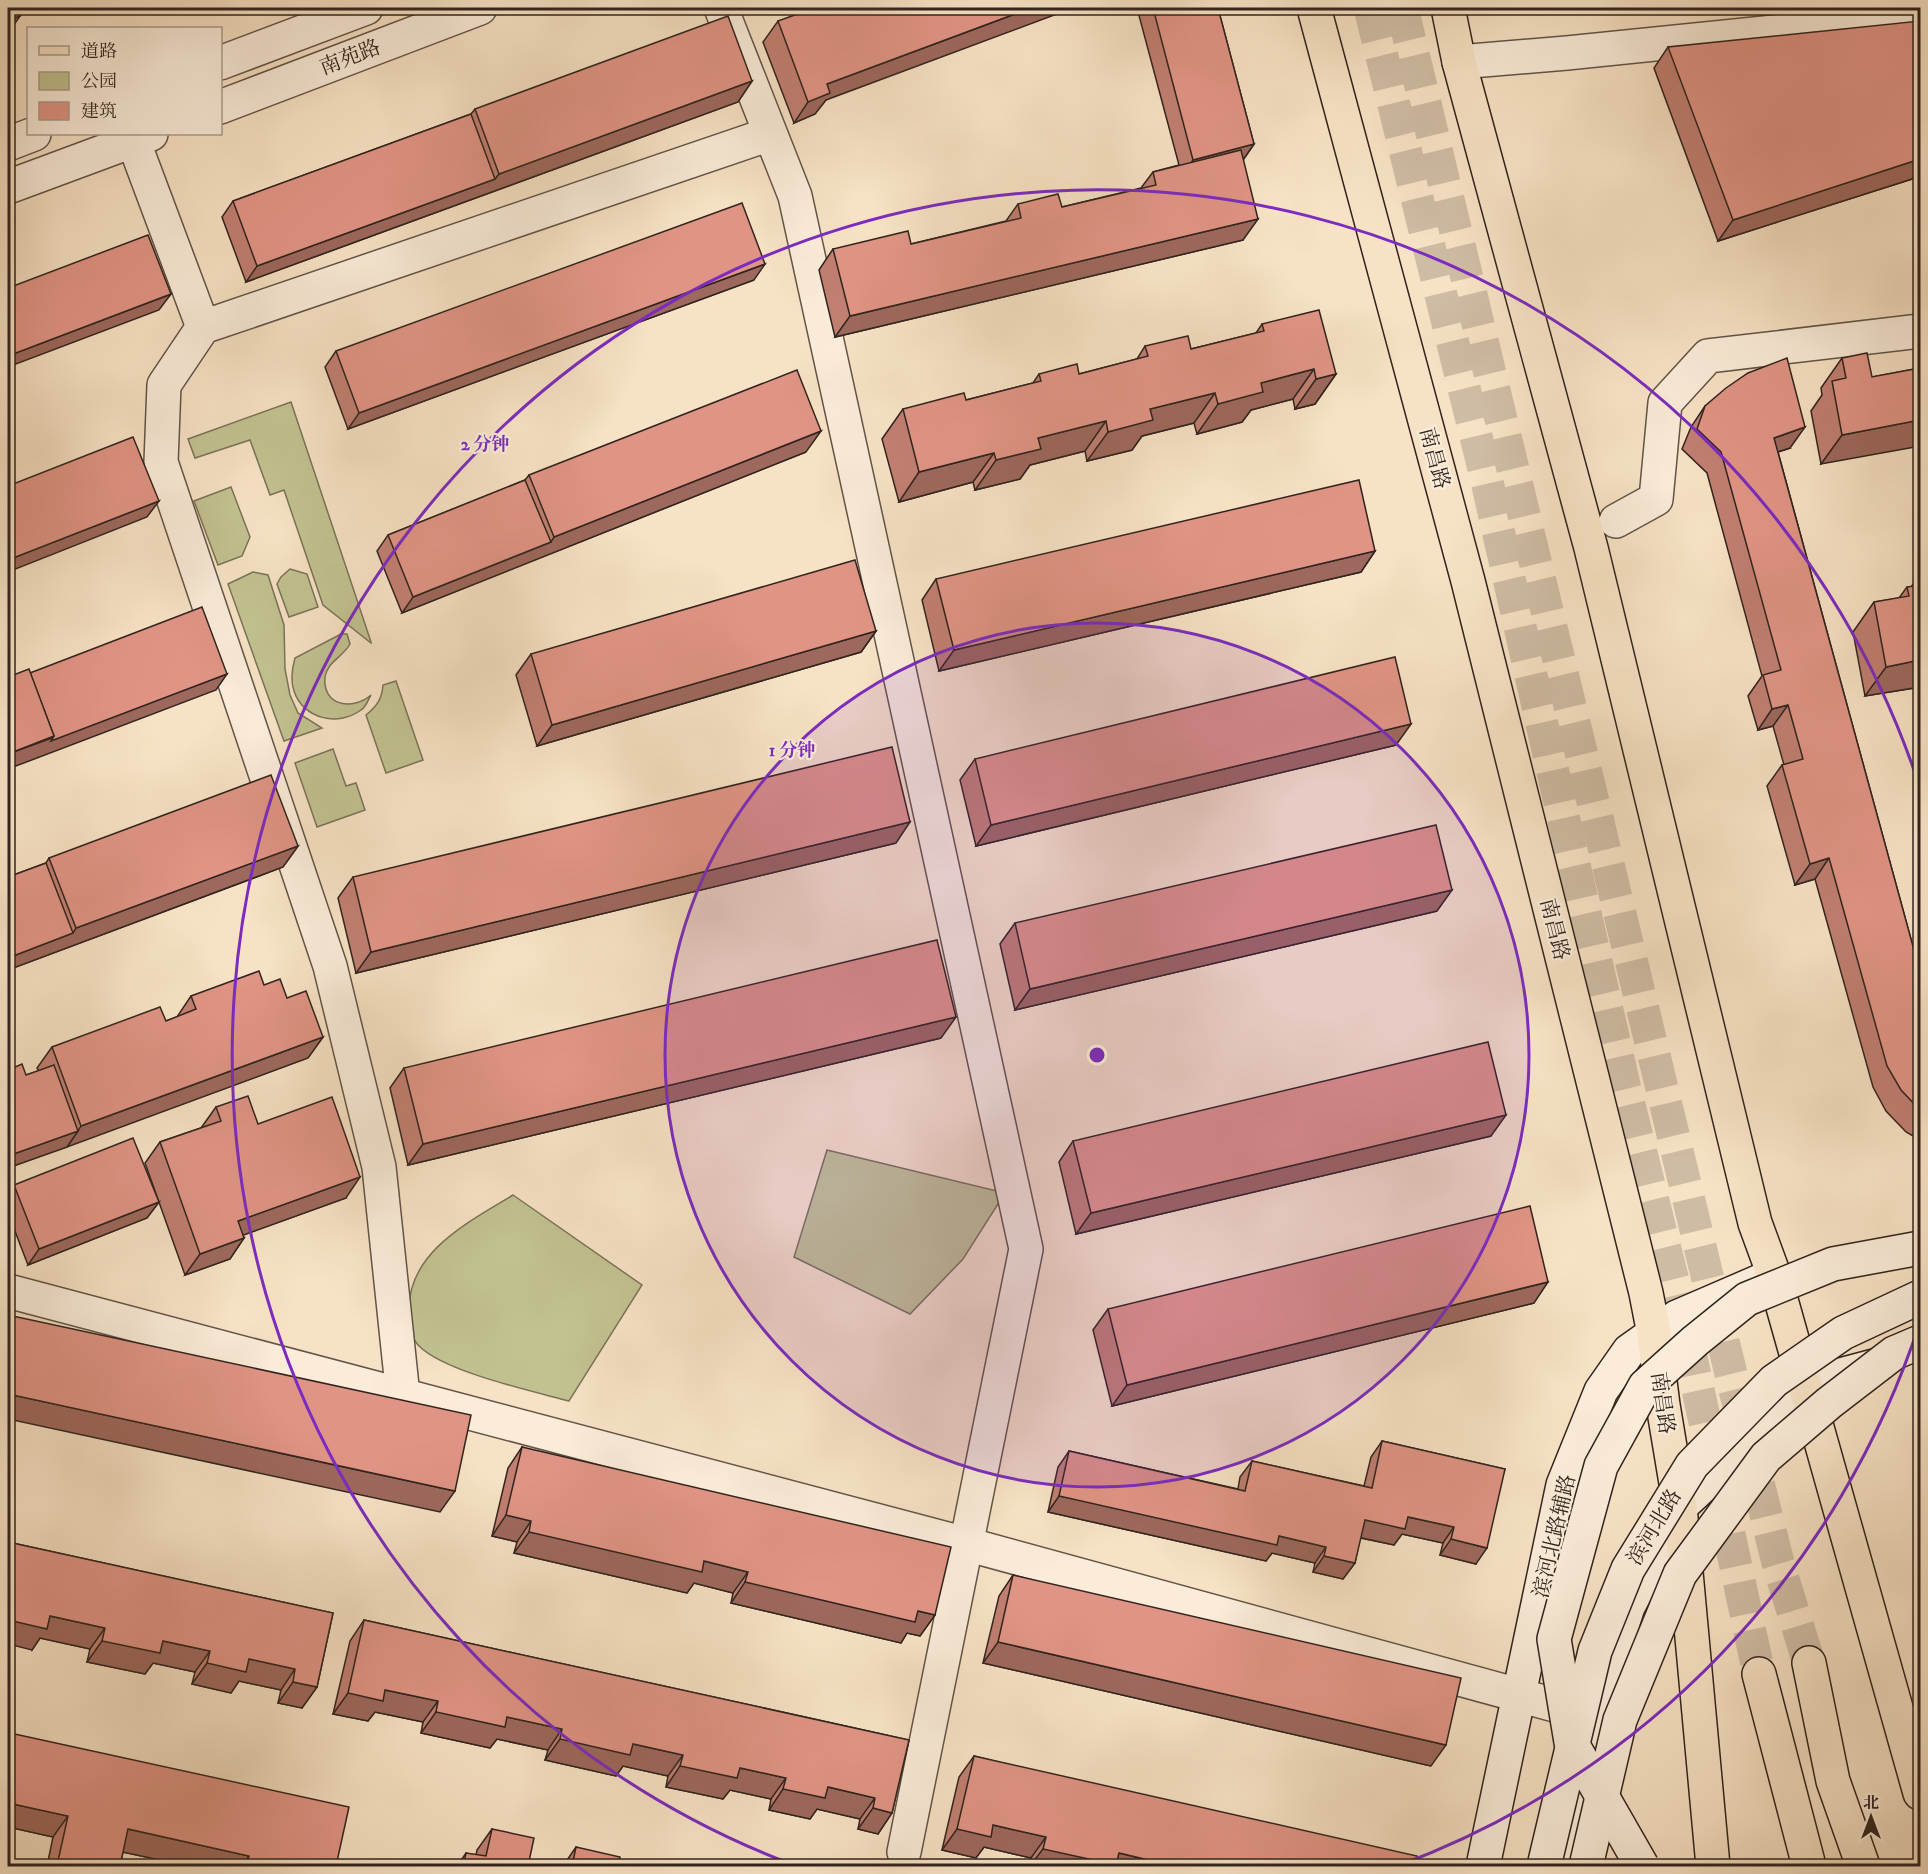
<svg xmlns="http://www.w3.org/2000/svg" width="1928" height="1874" font-family="'IM FELL DW Pica','Noto Serif SC',serif">
<style>
.green{fill:#c2c291;stroke:#7a7358;stroke-width:1.5}
.lines{fill:none;stroke-linecap:round;stroke-linejoin:round}
.trunk-tunnel{stroke:#cfbca4;stroke-width:33;stroke-dasharray:33 16;stroke-linecap:butt}
.minor-casing{stroke:#625448;stroke-width:36}
.tertiary-casing{stroke:#625448;stroke-width:36}
.secondary-casing{stroke:#31241e;stroke-width:36}
.primary-casing{stroke:#31241e;stroke-width:36}
.trunk-casing{stroke:#31241e;stroke-width:36}
.minor{stroke:#faecd9;stroke-width:33}
.tertiary{stroke:#faecd9;stroke-width:33}
.secondary{stroke:#faecd9;stroke-width:33}
.primary{stroke:#f7e2c5;stroke-width:33}
.trunk{stroke:#f7e2c5;stroke-width:33}
.secondary-bridge-casing{stroke:#31241e;stroke-width:36;stroke-linecap:butt}
.secondary-bridge{stroke:#faecd9;stroke-width:33}
.wall{fill:#c17f72;stroke:#31241e;stroke-width:1.5}
.shaded-wall{fill:#9d685d;stroke:#31241e;stroke-width:1.5}
.building{fill:#e09485;stroke:#31241e;stroke-width:1.5}
.ring{fill:none;stroke:#7b2cbf;stroke-width:3}
.labels{text-anchor:middle;stroke-width:4.5;stroke-linejoin:round;paint-order:stroke}
.street-label{font-size:21px;fill:#31241e;stroke:#faecd9}
.centre{fill:#7b2cbf;stroke:#faecd9;stroke-width:3}
.ring-label{font-size:18px;text-anchor:middle;font-weight:bold;fill:#7b2cbf;stroke:#faecd9;stroke-width:4.5;stroke-linejoin:round;paint-order:stroke}
</style>
<rect width="100%" height="100%" fill="#f7e2c5"/>
<filter id="stains"><feTurbulence type="fractalNoise" baseFrequency=".00333" numOctaves="4"/><feColorMatrix values="0 0 0 0 .2 0 0 0 0 .09 0 0 0 0 .02 0 0 0 .5 -.17"/></filter>
<radialGradient id="worn" r=".72"><stop offset=".6" stop-color="#630" stop-opacity="0"/><stop offset="1" stop-color="#630" stop-opacity=".3"/></radialGradient>
<g class="green">
<polygon points="291,402 371,642 371,643 323,605 284,490 270,495 250,440 195,458 188,439"/>
<polygon points="231,487 250,537 242,556 218,565 194,501"/>
<polygon points="290,569 307,574 318,607 289,617 277,584 281,577"/>
<polygon points="253,572 268,575 284,625 285,669 290,695 298,713 322,728 284,741 228,584"/>
<path d="M341 634H347L350 644C343 657 327 662 325 677 322 706 353 711 371 695 368 700 366 707 361 710 338 727 303 719 294 691 290 680 292 669 295 658Z"/>
<path d="M396 681 423 760 386 773 366 715C377 706 382 699 383 685Z"/>
<polygon points="333,749 346,786 356,783 365,810 317,827 295,763"/>
<polygon points="827,1150 1005,1193 963,1259 910,1314 794,1257"/>
<path d="M513 1195 642 1285 569 1401C532 1391 445 1372 419 1346 411 1338 409 1323 409 1312 407 1252 469 1222 513 1195Z"/>
</g>
<g class="lines">
<g class="trunk-tunnel">
<polyline points="1370,8 1486,477 1624,1085 1685,1329 1759,1674"/>
<polyline points="1402,8 1717,1317 1778,1563 1809,1663"/>
</g>
<defs>
<g id="minor">
<polyline points="721,8 795,196 1026,1249 904,1852"/>
<polyline points="1459,62 1567,53 1920,17"/>
<polyline points="133,140 203,327"/>
<polyline points="1616,521 1656,499 1665,403 1708,356 1920,331"/>
<polyline points="8,1291 966,1544 1591,1715"/>
<polyline points="403,1396 379,1167 330,966 161,462 164,385 203,327 770,134"/>
</g>
<g id="tertiary">
<polyline points="220,63 366,8"/>
<polyline points="220,107 480,8"/>
<polyline points="8,144 34,134"/>
<polyline points="8,187 151,134"/>
</g>
<g id="secondary">
<polyline points="1483,1866 1563,1485 1601,1391 1629,1351 1677,1317 1765,1279"/>
<polyline points="1568,1866 1593,1715 1628,1607 1680,1507 1806,1390 1837,1376 1878,1365"/>
</g>
<g id="primary">
<polyline points="1314,8 1468,581 1646,1293 1654,1334 1663,1405 1680,1507 1713,1866"/>
<polyline points="1448,8 1459,62 1591,548 1755,1223 1774,1275 1920,1793"/>
</g>
<g id="trunk">
<polyline points="1809,1663 1833,1781 1863,1866"/>
<polyline points="1759,1674 1809,1866"/>
</g>
</defs>
<use href="#minor" class="minor-casing"/>
<use href="#tertiary" class="tertiary-casing"/>
<use href="#secondary" class="secondary-casing"/>
<use href="#primary" class="primary-casing"/>
<use href="#trunk" class="trunk-casing"/>
<use href="#minor" class="minor"/>
<use href="#tertiary" class="tertiary"/>
<use href="#secondary" class="secondary"/>
<use href="#primary" class="primary"/>
<use href="#trunk" class="trunk"/>
<defs>
<g id="secondary-bridge">
<polyline points="1544,1866 1595,1651 1628,1569 1692,1465 1774,1381 1843,1333 1920,1297"/>
<polyline points="1586,1866 1620,1720 1680,1574 1766,1457 1829,1403 1894,1353 1920,1342"/>
<polyline points="1642,1866 1571,1742 1554,1639 1601,1466 1645,1386 1695,1341 1747,1299 1833,1264 1920,1248"/>
</g>
</defs>
<use href="#secondary-bridge" class="secondary-bridge-casing"/>
<use href="#secondary-bridge" class="secondary-bridge"/>
</g>
<g class="wall">
<polygon points="1137,8 1218,8 1254,144 1243,160 1243,240 835,337 819,270 833,249 911,244 1006,221 1018,204 1062,207 1141,188 1153,172 1179,165"/>
<polygon points="778,21 826,100 815,114 794,123 763,42"/>
<polygon points="1668,47 1912,179 1718,241 1654,68"/>
<polygon points="752,81 738,102 246,282 222,217 233,201 471,114 475,109"/>
<polygon points="754,280 348,429 325,367 336,351"/>
<polygon points="1262,324 1336,374 1315,404 1295,409 1293,399 1251,410 1242,422 1197,434 1194,423 1142,436 1132,450 1087,461 1085,451 1030,465 1020,479 975,490 973,482 899,502 882,439 903,409 966,400 1033,383 1039,374 1079,374 1137,359 1145,346 1191,349 1256,333"/>
<polygon points="1842,358 1872,377 1920,368 1821,464 1811,411 1822,395 1821,388"/>
<polygon points="1705,406 1790,448 1778,452 1920,972 1920,1140 1906,1132 1886,1111 1873,1087 1815,879 1795,885 1767,786 1782,765 1784,765 1773,726 1758,730 1748,696 1762,676 1707,473 1682,449 1691,427"/>
<polygon points="806,452 402,613 377,551 388,535 525,480 529,475"/>
<polygon points="1375,551 1361,572 939,671 922,600 936,579"/>
<polygon points="1919,576 1920,576 1920,687 1865,696 1853,632 1874,602 1899,598 1907,587 1911,587"/>
<polygon points="876,631 861,652 537,746 516,675 531,654"/>
<polygon points="1396,745 976,846 960,780 975,759"/>
<polygon points="896,843 356,973 338,898 353,877"/>
<polygon points="298,846 283,867 8,970 8,877 46,863 49,858"/>
<polygon points="1437,911 1015,1010 1000,944 1015,923"/>
<polygon points="264,985 287,998 323,1037 308,1058 8,1168 8,1070 26,1075 39,1071 37,1068 52,1047 166,1021 177,1017 191,996"/>
<polygon points="941,1038 408,1165 390,1088 404,1068"/>
<polygon points="216,1107 258,1124 346,1198 243,1235 244,1238 230,1259 185,1275 145,1163 160,1142 201,1128"/>
<polygon points="1491,1136 1076,1234 1059,1162 1073,1141"/>
<polygon points="14,1185 159,1202 147,1218 28,1265 8,1213 8,1194"/>
<polygon points="1534,1303 1112,1406 1093,1330 1108,1309"/>
<polygon points="1382,1441 1505,1469 1476,1564 1440,1555 1443,1543 1402,1534 1394,1545 1360,1538 1355,1563 1343,1579 1313,1572 1315,1563 1272,1553 1266,1561 1048,1512 1058,1467 1069,1451 1238,1489 1240,1477 1252,1461 1364,1486 1371,1457"/>
<polygon points="522,1447 935,1615 920,1636 907,1633 901,1643 731,1603 733,1593 694,1583 687,1593 514,1553 517,1542 492,1536 508,1468"/>
<polygon points="8,1542 333,1613 317,1687 302,1708 278,1703 281,1690 239,1681 231,1693 192,1684 195,1672 153,1663 145,1674 87,1662 90,1649 40,1638 32,1650"/>
<polygon points="1013,1575 1431,1766 983,1663 999,1596"/>
<polygon points="364,1620 909,1740 892,1813 878,1834 858,1829 860,1819 817,1809 810,1819 769,1810 771,1799 730,1790 723,1799 666,1787 668,1776 623,1766 616,1776 545,1760 548,1750 497,1739 490,1748 421,1733 423,1722 375,1712 368,1721 333,1714 350,1641"/>
<polygon points="10,1733 336,1866 188,1866 123,1852 120,1866 47,1866 53,1837 8,1827 8,1736"/>
<polygon points="974,1756 1414,1866 1029,1866 1031,1858 984,1847 976,1858 942,1850 959,1777"/>
<polygon points="492,1829 528,1866 531,1866 457,1866 466,1853 476,1855 477,1850"/>
<polygon points="576,1847 618,1866 563,1866"/>
</g>
<g class="shaded-wall">
<polygon points="1031,8 1073,8 826,100 815,114 794,123 808,102 827,84"/>
<polygon points="20,16 9,32 8,32 8,20"/>
<polygon points="752,81 738,102 246,282 257,266 495,179 499,174"/>
<polygon points="1254,144 1243,160 1182,176 1193,160"/>
<polygon points="1920,159 1920,166 1912,179 1718,241 1733,220"/>
<polygon points="1258,219 1243,240 835,337 850,316"/>
<polygon points="765,264 754,280 348,429 359,413"/>
<polygon points="171,294 159,310 8,367 8,356"/>
<polygon points="1314,369 1293,399 1251,410 1242,422 1197,434 1218,404 1261,383"/>
<polygon points="1336,374 1315,404 1295,409 1316,379"/>
<polygon points="1215,393 1194,423 1142,436 1132,450 1087,461 1108,432 1150,409"/>
<polygon points="1920,420 1920,446 1821,464 1842,435"/>
<polygon points="1106,421 1085,451 1030,465 1020,479 975,490 996,460 1038,438"/>
<polygon points="1805,427 1790,448 1759,458 1774,438"/>
<polygon points="821,431 806,452 402,613 413,597 551,542 554,537"/>
<polygon points="994,453 973,482 899,502 919,472"/>
<polygon points="159,501 147,517 8,572 8,560"/>
<polygon points="1375,551 1361,572 939,671 954,650"/>
<polygon points="876,631 861,652 537,746 552,725"/>
<polygon points="1920,660 1920,687 1865,696 1886,667"/>
<polygon points="227,674 216,690 8,769 8,754"/>
<polygon points="1788,705 1773,726 1758,730 1772,709"/>
<polygon points="1411,724 1396,745 976,846 991,825"/>
<polygon points="910,822 896,843 356,973 371,952"/>
<polygon points="298,846 283,867 8,970 8,958 73,933 76,928"/>
<polygon points="1829,858 1815,879 1795,885 1810,864"/>
<polygon points="1452,890 1437,911 1015,1010 1030,989"/>
<polygon points="956,1017 941,1038 408,1165 423,1144"/>
<polygon points="323,1037 308,1058 67,1147 81,1126"/>
<polygon points="1506,1115 1491,1136 1076,1234 1091,1213"/>
<polygon points="78,1131 67,1147 8,1168 8,1156"/>
<polygon points="360,1177 346,1198 224,1242 238,1221"/>
<polygon points="159,1202 147,1218 28,1265 39,1249"/>
<polygon points="244,1238 230,1259 185,1275 200,1254"/>
<polygon points="1548,1282 1534,1303 1112,1406 1127,1385"/>
<polygon points="8,1394 455,1491 440,1512 8,1419"/>
<polygon points="1059,1496 1279,1536 1326,1547 1315,1563 1272,1553 1266,1561 1048,1512"/>
<polygon points="506,1515 531,1521 517,1542 492,1536"/>
<polygon points="1408,1517 1454,1527 1443,1543 1402,1534 1394,1545 1353,1536 1365,1520"/>
<polygon points="529,1532 704,1561 748,1572 733,1593 694,1583 687,1593 514,1553"/>
<polygon points="1451,1539 1487,1548 1476,1564 1440,1555"/>
<polygon points="1324,1556 1355,1563 1343,1579 1313,1572"/>
<polygon points="745,1582 918,1611 935,1615 920,1636 907,1633 901,1643 731,1603"/>
<polygon points="50,1616 105,1628 90,1649 40,1638 32,1650 8,1644 8,1620"/>
<polygon points="102,1641 163,1641 210,1651 195,1672 153,1663 145,1674 87,1662"/>
<polygon points="998,1642 1446,1745 1431,1766 983,1663"/>
<polygon points="249,1659 295,1669 281,1690 239,1681 231,1693 192,1684 207,1663"/>
<polygon points="293,1682 317,1687 302,1708 278,1703"/>
<polygon points="385,1690 438,1701 423,1722 375,1712 368,1721 333,1714 348,1693"/>
<polygon points="436,1712 507,1717 562,1729 548,1750 497,1739 490,1748 421,1733"/>
<polygon points="560,1739 633,1744 683,1755 668,1776 623,1766 616,1776 545,1760"/>
<polygon points="680,1766 740,1768 786,1778 771,1799 730,1790 723,1799 666,1787"/>
<polygon points="828,1787 875,1798 860,1819 817,1809 810,1819 769,1810 783,1789"/>
<polygon points="8,1803 68,1816 53,1837 8,1827"/>
<polygon points="873,1808 892,1813 878,1834 858,1829"/>
<polygon points="993,1825 1046,1837 1031,1858 984,1847 976,1858 942,1850 957,1829"/>
<polygon points="128,1829 249,1856 242,1866 188,1866 113,1850"/>
<polygon points="1043,1849 1119,1853 1169,1865 1168,1866 1030,1866"/>
<polygon points="58,1861 85,1866 54,1866"/>
</g>
<g class="building">
<polygon points="8,8 17,8 20,16 8,20"/>
<polygon points="814,8 1031,8 827,84 830,93 808,102 778,21"/>
<polygon points="1153,8 1218,8 1254,144 1193,160"/>
<polygon points="728,16 752,81 499,174 475,109"/>
<polygon points="1920,21 1920,159 1733,220 1668,47"/>
<polygon points="471,114 495,179 257,266 233,201"/>
<polygon points="1241,150 1258,219 850,316 833,249 908,231 911,244 1021,218 1018,204 1058,194 1062,207 1156,185 1153,172"/>
<polygon points="742,203 765,264 359,413 336,351"/>
<polygon points="148,235 171,294 8,356 8,288"/>
<polygon points="1319,310 1336,374 1316,379 1314,369 1261,383 1263,392 1218,404 1215,393 1150,409 1153,420 1108,432 1106,421 1038,438 1041,449 996,460 994,453 919,472 903,409 964,393 966,400 1041,381 1039,374 1077,364 1079,374 1148,356 1145,346 1188,336 1191,349 1264,331 1262,324"/>
<polygon points="1867,353 1872,377 1920,368 1920,420 1842,435 1832,381 1846,378 1842,358"/>
<polygon points="1787,358 1805,427 1774,438 1920,972 1920,1110 1901,1090 1887,1066 1829,858 1810,864 1782,765 1803,759 1788,705 1772,709 1763,675 1781,670 1721,452 1697,429 1705,406 1726,388 1748,373"/>
<polygon points="797,370 821,431 554,537 529,475"/>
<polygon points="133,437 159,501 8,560 8,486"/>
<polygon points="525,480 551,542 413,597 388,535"/>
<polygon points="1359,480 1375,551 954,650 936,579"/>
<polygon points="855,560 876,631 552,725 531,654"/>
<polygon points="1919,576 1920,576 1920,660 1886,667 1874,602 1909,596 1907,587 1920,585"/>
<polygon points="202,607 227,674 51,741 54,736 30,673"/>
<polygon points="1395,657 1411,724 991,825 975,759"/>
<polygon points="29,669 54,736 8,754 8,677"/>
<polygon points="892,747 910,822 371,952 353,877"/>
<polygon points="271,775 298,846 76,928 49,858"/>
<polygon points="1436,825 1452,890 1030,989 1015,923"/>
<polygon points="46,863 73,933 8,958 8,877"/>
<polygon points="937,940 956,1017 423,1144 404,1068"/>
<polygon points="259,971 264,985 280,979 287,998 306,991 323,1037 81,1126 52,1047 160,1007 166,1021 196,1009 191,996"/>
<polygon points="1488,1042 1506,1115 1091,1213 1073,1141"/>
<polygon points="22,1064 26,1075 54,1065 78,1131 8,1156 8,1070"/>
<polygon points="248,1096 258,1124 332,1097 360,1177 238,1221 244,1238 200,1254 160,1142 221,1121 216,1107"/>
<polygon points="133,1138 159,1202 39,1249 14,1185"/>
<polygon points="1530,1206 1548,1282 1127,1385 1108,1309"/>
<polygon points="8,1315 471,1415 455,1491 8,1394"/>
<polygon points="1382,1441 1505,1469 1487,1548 1451,1539 1454,1527 1408,1517 1405,1529 1365,1520 1355,1563 1324,1556 1326,1547 1279,1536 1277,1545 1059,1496 1069,1451 1245,1491 1252,1461 1372,1488"/>
<polygon points="522,1447 951,1547 935,1615 918,1611 915,1622 745,1582 748,1572 704,1561 702,1572 529,1532 531,1521 506,1515"/>
<polygon points="8,1542 333,1613 317,1687 293,1682 295,1669 249,1659 246,1672 207,1663 210,1651 163,1641 160,1653 102,1641 105,1628 50,1616 47,1629 8,1620"/>
<polygon points="1013,1575 1461,1678 1446,1745 998,1642"/>
<polygon points="364,1620 909,1740 892,1813 873,1808 875,1798 828,1787 825,1798 783,1789 786,1778 740,1768 737,1778 680,1766 683,1755 633,1744 630,1755 560,1739 562,1729 507,1717 505,1727 436,1712 438,1701 385,1690 383,1701 348,1693"/>
<polygon points="10,1733 349,1807 336,1866 247,1866 249,1856 128,1829 120,1866 85,1866 58,1861 68,1816 8,1803 8,1744"/>
<polygon points="974,1756 1417,1856 1414,1866 1168,1866 1169,1865 1119,1853 1116,1865 1043,1849 1046,1837 993,1825 991,1837 957,1829"/>
<polygon points="492,1829 534,1838 528,1866 531,1866 463,1866 466,1853 486,1856"/>
<polygon points="576,1847 620,1857 618,1866 572,1866"/>
</g>
<circle cx="1097" cy="1055" r="432" fill="#7b2cbf" fill-opacity=".12"/>
<g class="ring">
<circle cx="1097" cy="1055" r="432"/>
<path d="M1920 1322A865 865 0 0 1 1400 1865M794 1865A865 865 0 1 1 1920 788"/>
</g>
<g class="labels">
<g class="street-label">
<text transform="translate(350 57) rotate(-21)" y="7">南苑路</text>
<text transform="translate(1435 458) rotate(75)" y="7">南昌路</text>
<text transform="translate(1555 929) rotate(76)" y="7">南昌路</text>
<text transform="translate(1663 1403) rotate(82)" y="7">南昌路</text>
<text transform="translate(1654 1527) rotate(-59)" y="7">滨河北路</text>
<text transform="translate(1554 1536) rotate(-77)" y="7">滨河北路辅路</text>
</g>
</g>
<circle cx="1097" cy="1055" r="9" class="centre"/>
<g class="ring-label">
<text x="485" y="450">2 分钟</text>
<text x="792" y="756">1 分钟</text>
</g>
<rect width="1928" height="1874" fill="none" stroke="#f7e2c5" stroke-width="30"/>
<rect x="9" y="9" width="1910" height="1856" fill="none" stroke="#31241e" stroke-width="3"/>
<rect x="15" y="15" width="1898" height="1844" fill="none" stroke="#31241e" stroke-width="1.5"/>
<rect x="27" y="27" width="195" height="108" fill="#faecd9" stroke="#aa9c8e" stroke-width="1.5"/>
<rect x="39" y="46" width="30" height="9" fill="#f7e2c5" stroke="#aa9c8e" stroke-width="1.5"/>
<text x="81" y="57" font-size="18" fill="#31241e">道路</text>
<rect x="39" y="72" width="30" height="18" fill="#c2c291" stroke="#aa9c8e" stroke-width="1.5"/>
<text x="81" y="87" font-size="18" fill="#31241e">公园</text>
<rect x="39" y="102" width="30" height="18" fill="#e09485" stroke="#aa9c8e" stroke-width="1.5"/>
<text x="81" y="117" font-size="18" fill="#31241e">建筑</text>
<g transform="translate(1871 1817)" stroke="#faecd9" stroke-width="4.5" paint-order="stroke">
<path d="M0-4.5L10 22L0 15L-10 22Z" fill="#31241e"/>
<text y="-9" font-size="16" font-weight="bold" text-anchor="middle" fill="#31241e">北</text>
</g>
<rect width="100%" height="100%" filter="url(#stains)"/>
<rect width="100%" height="100%" fill="url(#worn)"/>
</svg>
